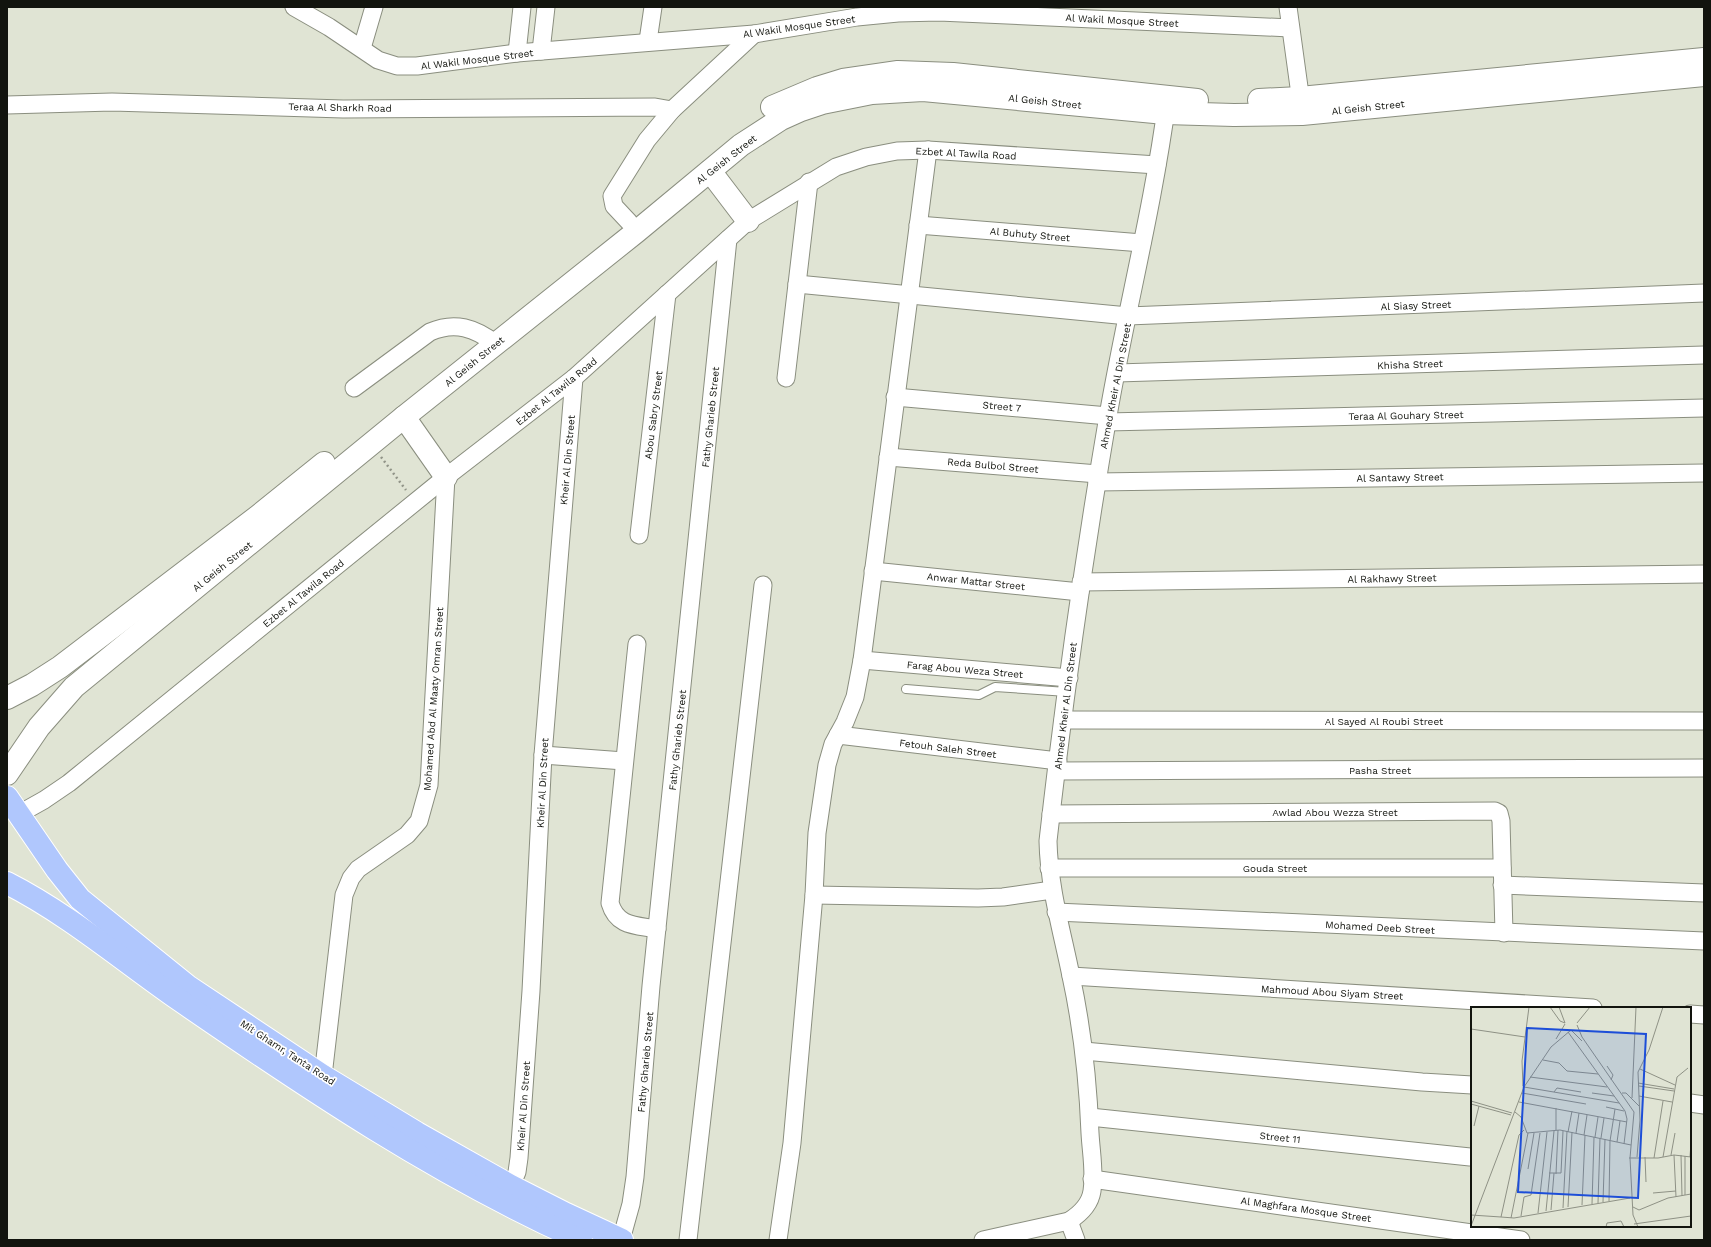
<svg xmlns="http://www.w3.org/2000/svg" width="1711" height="1247" font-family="'Work Sans',sans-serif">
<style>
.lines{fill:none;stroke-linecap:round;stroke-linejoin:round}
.service-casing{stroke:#8a8e7f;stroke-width:10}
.minor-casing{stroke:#8a8e7f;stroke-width:19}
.secondary-casing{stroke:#8a8e7f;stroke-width:24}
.primary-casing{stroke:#fff;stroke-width:24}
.path{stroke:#919488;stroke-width:2.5;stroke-dasharray:2 3;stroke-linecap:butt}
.service{stroke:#fff;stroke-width:8}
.minor{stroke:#fff;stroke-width:17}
.secondary{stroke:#fff;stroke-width:22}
.primary{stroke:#b0c7fd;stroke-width:22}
.labels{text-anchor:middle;stroke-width:3.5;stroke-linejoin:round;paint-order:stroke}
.street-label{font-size:10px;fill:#12140e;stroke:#fff}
.inset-road{fill:none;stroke:#8e9185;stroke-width:1}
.view{fill:#1d4ed8;fill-opacity:0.15;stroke:#1d4ed8;stroke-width:2}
.inset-edge{fill:none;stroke:#12140e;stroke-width:2}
</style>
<rect width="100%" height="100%" fill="#e0e4d4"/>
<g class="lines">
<defs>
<polyline id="service" points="906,689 979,695 995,687 1067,692"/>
<g id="minor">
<polyline points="294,7 329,27 378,60 397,66 417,66 517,53 754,34 857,17 898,13 939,12 1290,28"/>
<polyline points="1288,7 1302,109"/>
<polyline points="648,41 653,7"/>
<polyline points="362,48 374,7"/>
<polyline points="541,51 546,7"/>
<polyline points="517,53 522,7"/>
<polyline points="7,105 112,102 343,109 655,107 672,110"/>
<polyline points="629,222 614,206 612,196 647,140 672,110 754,34"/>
<polyline points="918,225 1142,243"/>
<polyline points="797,284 1128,316 1704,293"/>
<polyline points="1117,373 1704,355"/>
<polyline points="786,378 809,182"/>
<path d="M354 388 430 332C455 321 475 328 496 344"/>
<polyline points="895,397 1108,416"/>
<polyline points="1107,422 1704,408"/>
<polyline points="888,457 1098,474"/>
<polyline points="1097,482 1704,473"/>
<polyline points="639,535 667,294"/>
<polyline points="873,571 1080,592"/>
<polyline points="1081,582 1704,574"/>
<path d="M637 644 610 903C617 927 636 925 657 929"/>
<polyline points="862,660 1069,678"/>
<polyline points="1063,720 1704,721"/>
<polyline points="838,735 1058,761"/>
<polyline points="543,755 624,761"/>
<polyline points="1057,771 1704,768"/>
<polyline points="19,814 44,800 69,783 446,477 574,378 748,221 836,167 866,157 897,151 928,150 1157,165"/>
<polyline points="1051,814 1495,811 1499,813 1501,821 1504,933"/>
<polyline points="1049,868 1502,868"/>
<polyline points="1502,885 1704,893"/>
<polyline points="814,895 978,898 1003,897 1052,890"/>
<polyline points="1056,912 1704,941"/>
<polyline points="1071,976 1593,1008"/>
<polyline points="1690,1014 1704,1015"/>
<polyline points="1084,1051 1422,1082 1472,1085"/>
<polyline points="323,1076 344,895 351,878 358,869 407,835 419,821 429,785 446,477"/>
<polyline points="1690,1103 1704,1105"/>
<polyline points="1090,1117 1470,1157"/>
<polyline points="1092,1179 1521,1240"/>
<polyline points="511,1186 517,1172 519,1158 531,991 543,755 574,378"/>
<polyline points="1069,1221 1076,1240"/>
<polyline points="621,1240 631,1204 635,1177 651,986 728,239"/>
<polyline points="688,1240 763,585"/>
<polyline points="778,1240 792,1143 814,895 817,833 827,765 833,744 845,722 855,697 862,660 928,150"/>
<path d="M983 1240 1069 1221C1080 1214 1090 1205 1092 1191 1095 1172 1091 1152 1090 1133 1088 1081 1082 1027 1071 976 1062 931 1049 888 1048 841 1064 699 1084 557 1108 416 1126 311 1153 208 1167 102"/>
</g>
<g id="secondary">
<polyline points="1259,100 1300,98 1704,59"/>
<polyline points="772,107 817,88 843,80 898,72 953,74 1197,100"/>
<polyline points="710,171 748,221"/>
<polyline points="404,417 446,477"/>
<polyline points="7,698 32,685 60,667 257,517 324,463"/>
<polyline points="7,774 39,727 74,687 404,417 636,232 741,145 781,119 801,110 822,103 872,93 923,90 1165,113 1234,115 1302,114 1704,75"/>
</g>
<g id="primary">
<polyline points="7,797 57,870 80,899 189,987 323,1076 417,1133 511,1186 566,1214 622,1240"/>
<path d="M7 883C68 914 122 960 178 999 307 1088 438 1176 581 1240"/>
</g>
</defs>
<use href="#service" class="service-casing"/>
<use href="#minor" class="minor-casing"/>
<use href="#secondary" class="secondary-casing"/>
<use href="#primary" class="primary-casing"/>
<polyline class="path" points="381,457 406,490"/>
<use href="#service" class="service"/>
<use href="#minor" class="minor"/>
<use href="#secondary" class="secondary"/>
<use href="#primary" class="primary"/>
</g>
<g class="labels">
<g class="street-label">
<text transform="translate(1122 20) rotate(3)" y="4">Al Wakil Mosque Street</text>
<text transform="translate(799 26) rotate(-8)" y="4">Al Wakil Mosque Street</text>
<text transform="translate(477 59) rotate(-7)" y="4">Al Wakil Mosque Street</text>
<text transform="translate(1045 101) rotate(6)" y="4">Al Geish Street</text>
<text transform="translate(340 107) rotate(1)" y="4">Teraa Al Sharkh Road</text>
<text transform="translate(1368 107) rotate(-6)" y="4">Al Geish Street</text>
<text transform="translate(966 153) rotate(3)" y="4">Ezbet Al Tawila Road</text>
<text transform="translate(726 159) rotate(-38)" y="4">Al Geish Street</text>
<text transform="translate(1030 234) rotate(5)" y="4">Al Buhuty Street</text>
<text transform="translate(1416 305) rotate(-2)" y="4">Al Siasy Street</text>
<text transform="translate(474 361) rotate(-39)" y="4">Al Geish Street</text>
<text transform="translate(1410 364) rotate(-2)" y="4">Khisha Street</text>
<text transform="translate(1115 386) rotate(-79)" y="4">Ahmed Kheir Al Din Street</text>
<text transform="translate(556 391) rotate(-39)" y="4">Ezbet Al Tawila Road</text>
<text transform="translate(1002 406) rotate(5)" y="4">Street 7</text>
<text transform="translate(653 415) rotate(-83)" y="4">Abou Sabry Street</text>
<text transform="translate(1406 415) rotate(-1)" y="4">Teraa Al Gouhary Street</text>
<text transform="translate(710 417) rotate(-84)" y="4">Fathy Gharieb Street</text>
<text transform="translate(567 460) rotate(-85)" y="4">Kheir Al Din Street</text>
<text transform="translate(993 465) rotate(5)" y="4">Reda Bulbol Street</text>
<text transform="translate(1400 477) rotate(-1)" y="4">Al Santawy Street</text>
<text transform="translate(222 566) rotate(-39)" y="4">Al Geish Street</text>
<text transform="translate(1392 578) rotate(-1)" y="4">Al Rakhawy Street</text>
<text transform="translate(976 581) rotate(6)" y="4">Anwar Mattar Street</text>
<text transform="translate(303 593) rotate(-39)" y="4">Ezbet Al Tawila Road</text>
<text transform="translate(965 669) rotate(5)" y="4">Farag Abou Weza Street</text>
<text transform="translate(433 699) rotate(-86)" y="4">Mohamed Abd Al Maaty Omran Street</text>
<text transform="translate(1065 706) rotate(-83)" y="4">Ahmed Kheir Al Din Street</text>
<text x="1384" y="725">Al Sayed Al Roubi Street</text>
<text transform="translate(677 740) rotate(-84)" y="4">Fathy Gharieb Street</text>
<text transform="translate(948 748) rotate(7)" y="4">Fetouh Saleh Street</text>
<text x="1380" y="774">Pasha Street</text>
<text transform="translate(542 783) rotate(-87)" y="4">Kheir Al Din Street</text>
<text x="1335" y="816">Awlad Abou Wezza Street</text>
<text x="1275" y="872">Gouda Street</text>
<text transform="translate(1380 927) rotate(3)" y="4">Mohamed Deeb Street</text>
<text transform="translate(1332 992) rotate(3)" y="4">Mahmoud Abou Siyam Street</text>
<text transform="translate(288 1052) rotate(33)" y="4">Mit Ghamr, Tanta Road</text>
<text transform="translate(645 1062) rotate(-85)" y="4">Fathy Gharieb Street</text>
<text transform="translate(523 1106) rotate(-86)" y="4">Kheir Al Din Street</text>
<text transform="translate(1280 1137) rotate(6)" y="4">Street 11</text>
<text transform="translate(1306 1209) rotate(8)" y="4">Al Maghfara Mosque Street</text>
</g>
</g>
<g transform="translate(1471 1007)">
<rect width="220" height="220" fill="#e0e4d4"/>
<path class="inset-road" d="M79 0 89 14 94 16M88 0 94 16M106 16 119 0M106 18 111 30 163 105 159 151 162 208 167 220M0 22 54 30M100 23 111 34M97 25 154 104 156 112 153 137M85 32 94 17M72 53 88 56 96 64 127 67M136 59 142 68 140 73M169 62 204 78M59 70 136 80M167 76 203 82M52 79 51 54 58 0M168 79 203 84M53 80 148 96M83 85 86 81 110 85M51 86 115 97M121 86 143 89M151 86H155L168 99M168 89 201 95M161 91 165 0M0 94 41 106M48 95 156 115M0 97 40 108M135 100 153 104M44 105 50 110 56 126 89 123 160 138M3 119 8 99M53 123 48 128 30 210 43 211 159 191M85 123V101M97 125 101 104M105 126 108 106M113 128 116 108M124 130 127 110M130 131 133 111M146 135 149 114M200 148 204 126M203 148 205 190M210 148 211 189M214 149V188M166 150 169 113 167 65 178 43 192 0M174 150 175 175M192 150 206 70 217 61M219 150 220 136M158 151H187L203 148 220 150M183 151 192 94M57 162 63 126M78 166H90L92 124M85 167 87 123M182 186 205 184M138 194 139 134 144 102M132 195 134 132M127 196 129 131M121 197 123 130M111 198 114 128M97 200 101 125M162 200 168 203 197 191 220 187M92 201 96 124M80 203 83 166M75 204 83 124M67 206 76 125M0 208 30 210M50 209 53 190 60 188 69 126M40 211 57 126M163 217 220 209M0 219 53 80 80 40 100 23M135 220 136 216 150 214 153 220"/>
<path class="view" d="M56 21 175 27 167 191 47 185Z"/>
<rect width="220" height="220" class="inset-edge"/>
</g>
<rect width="1711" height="1247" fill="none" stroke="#12140e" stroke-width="16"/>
</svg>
